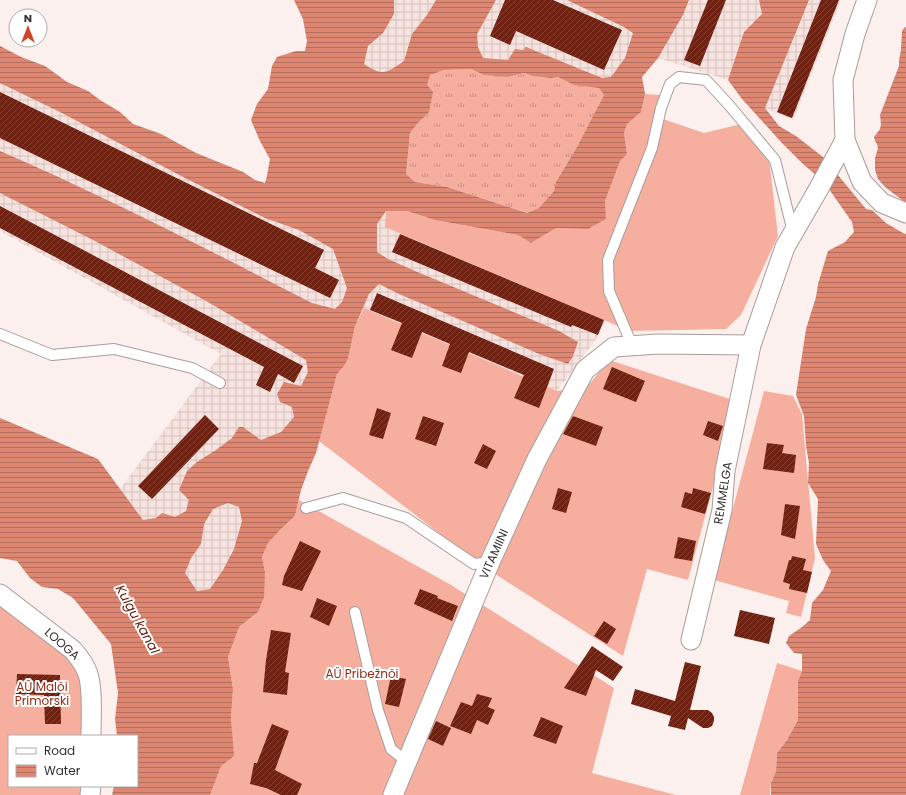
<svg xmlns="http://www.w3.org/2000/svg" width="906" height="795" font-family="Poppins,sans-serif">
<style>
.industrial{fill:url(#industrial-grid)}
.grass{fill:url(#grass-tufts)}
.garden{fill:#f6ae9e}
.water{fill:url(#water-rules);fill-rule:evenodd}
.building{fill:url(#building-hatch)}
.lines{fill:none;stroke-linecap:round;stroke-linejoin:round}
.service-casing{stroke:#a89d9b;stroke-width:12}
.minor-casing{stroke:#a89d9b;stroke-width:21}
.service{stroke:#fff;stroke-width:10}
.minor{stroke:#fff;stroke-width:19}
.labels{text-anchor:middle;stroke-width:4;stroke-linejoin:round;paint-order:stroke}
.street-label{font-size:12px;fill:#34302f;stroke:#fff}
.park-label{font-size:12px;fill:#942d18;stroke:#fff}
.water-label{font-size:13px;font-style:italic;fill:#671909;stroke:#fff}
</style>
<defs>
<pattern id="industrial-grid" width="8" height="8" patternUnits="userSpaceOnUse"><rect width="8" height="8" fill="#f6e2de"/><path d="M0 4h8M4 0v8" fill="none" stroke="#d4c2bf"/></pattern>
<pattern id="grass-tufts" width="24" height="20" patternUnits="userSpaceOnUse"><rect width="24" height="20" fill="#f6ae9e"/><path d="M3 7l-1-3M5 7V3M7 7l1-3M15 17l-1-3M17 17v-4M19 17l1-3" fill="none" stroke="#c88e81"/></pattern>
<pattern id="water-rules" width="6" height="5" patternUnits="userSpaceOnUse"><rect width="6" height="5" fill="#dd8672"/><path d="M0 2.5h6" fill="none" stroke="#b46e5e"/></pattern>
<pattern id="building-hatch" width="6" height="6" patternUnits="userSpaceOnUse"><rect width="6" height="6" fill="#6f2212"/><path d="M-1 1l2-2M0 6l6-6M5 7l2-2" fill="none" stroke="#804235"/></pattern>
</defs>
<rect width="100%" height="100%" fill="#fbf0ed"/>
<polygon class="industrial" points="294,0 841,0 793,120 765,108 728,80 658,58 642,77 645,94 604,320 605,321 597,338 557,391 364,308 337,374 316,453 308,471 301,490 228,657 143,520 120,489 221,354 0,231 0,46 21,57 45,66 67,82 88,91 100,100 120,112 133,124 161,134 196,153 243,172 255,180 265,183 267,176 270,159 260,141 251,120 257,104 268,89 272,66 277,57 296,51 305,51 307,41 303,19"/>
<polygon class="grass" points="471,69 484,75 507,77 524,73 533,76 551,78 558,77 574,85 599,88 604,95 577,147 556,182 554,191 539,208 528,213 447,187 415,182 406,174 410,133 416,125 429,112 426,85 430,75 444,70"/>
<g class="garden">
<polygon points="645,94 660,95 657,117 704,133 741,124 768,150 778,236 741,315 726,329 629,331 604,320 385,227 386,211 407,211 435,220 518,235 531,243 556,228 588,229 606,219 605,201 620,161 627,154 624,133 627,124 641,112"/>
<polygon points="364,308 557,391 587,387 609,360 736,401 688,580 647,569 623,656 478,563 319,441 337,374 344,366 348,359 355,326"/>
<polygon points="764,391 793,396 802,414 815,558 801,617 786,613 789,601 714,580"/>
<polygon points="299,500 451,585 614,688 592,773 676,795 210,795 232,735 231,718 233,689 228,657 239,627 258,612 265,572 262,557 268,543 282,528 295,516"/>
<polygon points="0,603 71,660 82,679 84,736 9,736 9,786 82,786 81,795 0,795"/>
<polygon points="777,663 802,671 798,681 798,720 787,740 777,753 776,771 771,783 770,795 740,795"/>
</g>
<g class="water">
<path d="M294 0H394V14L383 33 368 46 364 64C384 77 386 73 404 61L412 34 427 15 436 0H496L477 34 478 47 483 58 508 60 515 49 523 50 526 47 602 78 611 77 625 58 633 33 624 27 567 0H689L683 15 658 58 642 77 645 94 641 112 627 124 624 133 627 154 620 161 605 201 606 219 588 229 556 228 531 243 518 235 435 220 407 211H386L377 224V252L388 259 415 271 559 331 578 342 573 356 568 364 539 354 449 315 399 294 379 284 369 294 355 326 348 359 344 366 337 374 316 453 308 471 301 490 295 516 282 528 268 543 262 557 265 572 264 597 258 612 239 627 228 657 233 689 231 718 234 756 221 766 210 795H112L114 786H137V736H117L115 719 118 693 111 644 73 598 58 589 42 587 30 578 17 561 0 558V418L98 459 143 520 156 518 162 513 175 517 186 511 189 500 179 490 187 471 197 462 216 450 232 438 239 427H243L261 440 281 432 294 417 292 407 280 402 277 394 284 382 301 386 308 372 306 360 208 302 93 240 0 193V151C106 197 209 250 312 303L335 309 342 302 347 288 333 249 299 230 265 218 185 178 60 112 0 83V46L21 57 45 66 67 82 88 91 100 100 120 112 133 124 161 134 196 153 243 172 255 180 265 183 267 176 270 159 260 141 251 120 257 104 268 89 272 66 277 57 296 51H305L307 41 303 19ZM471 69 484 75 507 77 524 73 533 76 551 78 558 77 574 85 599 88 604 95 577 147 556 182 554 191 539 208 527 213 447 187 415 182 406 174 410 133 416 125 429 112 433 92 427 85 430 75 444 70ZM228 503 239 507 242 521 234 549 223 570 210 589 197 591 185 573 191 558 201 544 204 524 213 509Z"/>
<polygon points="759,0 809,0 765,108 779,126 796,136 823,157 866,209 872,210 886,223 903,233 906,234 906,795 771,795 771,783 776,771 777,753 787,740 798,720 798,681 802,671 802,654 794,653 786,643 789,636 802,627 810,620 812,603 823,590 831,571 823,560 816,544 818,499 808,483 809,463 806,446 804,416 796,395 806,329 816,297 818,284 828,251 845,242 854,232 852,222 824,182 803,164 781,142 742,99 728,80 744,32 762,14"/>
<polygon points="906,27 906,203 885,187 878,179 875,170 875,158 878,148 877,144 875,141 874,137 880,129 881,124 880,115 899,66 899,60 901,50 902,31 904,28"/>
</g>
<g class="building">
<polygon points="505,0 553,0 622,30 604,70 516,31 510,45 490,36"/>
<polygon points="708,0 726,0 700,66 684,60"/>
<polygon points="821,0 839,0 792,118 777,112"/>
<polygon points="0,92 324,250 315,268 339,280 330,298 0,138"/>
<polygon points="0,206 303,366 294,383 278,374 270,392 256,385 264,367 0,228"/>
<polygon points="400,234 604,320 598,335 572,325 571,327 392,252"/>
<polygon points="377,293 554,369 539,408 514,398 524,375 469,352 461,373 442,366 450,344 422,332 412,358 391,350 402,323 370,310"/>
<polygon points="612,367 645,381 636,402 603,389"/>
<polygon points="377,408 391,413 383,439 369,435"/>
<polygon points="205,415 219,429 152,499 138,486"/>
<polygon points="423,416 444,423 436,446 415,439"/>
<polygon points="573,416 603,427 596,446 563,434"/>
<polygon points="708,421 723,426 718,441 703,435"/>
<polygon points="767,443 784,445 782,453 796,455 794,473 763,469"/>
<polygon points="483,444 496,451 487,469 474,463"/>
<polygon points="558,488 572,492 566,513 552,509"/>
<polygon points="693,488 711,493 705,514 681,507 685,492 692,494"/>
<polygon points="785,504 800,506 795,539 781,535"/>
<polygon points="678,537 696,541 692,561 674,558"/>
<polygon points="300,541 321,551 302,591 282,585 284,576"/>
<polygon points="792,556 806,559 803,570 812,572 807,593 789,589 790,584 783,582 789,560 791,560"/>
<polygon points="420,589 438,596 437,598 458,606 452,621 414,604"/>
<polygon points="317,598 337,606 329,626 310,617"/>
<polygon points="740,610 775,618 769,644 734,636"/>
<polygon points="604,621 616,629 607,644 594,636"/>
<polygon points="271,630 291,633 285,672 289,673 287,695 263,692 266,660"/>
<polygon points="592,646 623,667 613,681 596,670 586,696 564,688"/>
<polygon points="685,662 701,666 690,710 708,710 712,713 714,717 714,721 712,726 708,728 703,728 688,718 685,730 668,726 671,716 631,704 635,689 675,701"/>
<polygon points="17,674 60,675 61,724 45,724 44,695 16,694"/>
<polygon points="391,676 406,679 399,707 385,704"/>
<polygon points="477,694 492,698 488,707 495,710 488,725 477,720 471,734 450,726 461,702 472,706"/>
<polygon points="541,717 563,726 556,744 533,736"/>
<polygon points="436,721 451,728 443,746 428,739"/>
<polygon points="272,724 289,731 275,770 302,784 297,795 281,795 266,788 250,784 254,763 257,763"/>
</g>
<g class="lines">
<defs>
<g id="service">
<polyline points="0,334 52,355 114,349 192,368 220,383"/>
<polyline points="632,345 609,291 608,260 652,148 661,108 670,84 679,77 706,80 729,105 775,160 793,232"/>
<polyline points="306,508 343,498 406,518 474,564 490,562"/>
<polyline points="355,612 378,710 391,749 406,761"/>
</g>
<g id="minor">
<polyline points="845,140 862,182 882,203 906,213"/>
<path d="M0 594 73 650C79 657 85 665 88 674 93 690 91 718 91 736"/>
<polyline points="691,640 722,510 725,471 751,345 785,247 818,190 845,140 843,80 855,34 867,0"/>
<polyline points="90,795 91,786"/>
<polyline points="393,795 490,562 537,459 585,370 614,347 658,344 751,345"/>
</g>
</defs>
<use href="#service" class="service-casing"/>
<use href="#minor" class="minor-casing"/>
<use href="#service" class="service"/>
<use href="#minor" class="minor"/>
</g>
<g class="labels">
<g class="street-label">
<text transform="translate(723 493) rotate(-81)" y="4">REMMELGA</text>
<text transform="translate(494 554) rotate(-66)" y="4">VITAMIINI</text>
<text transform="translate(62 644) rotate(41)" y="4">LOOGA</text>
</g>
<g class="park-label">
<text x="362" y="678">AÜ Pribežnõi</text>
<text x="42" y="691">AÜ Malõi<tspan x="42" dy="14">Primorski</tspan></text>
</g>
<g class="water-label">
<text transform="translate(138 619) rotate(61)" y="5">Kulgu kanal</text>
</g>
</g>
<rect x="8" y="735" width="130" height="52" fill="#ffffff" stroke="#aeacac"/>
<rect x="16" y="748" width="20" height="6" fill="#ffffff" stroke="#aeacac"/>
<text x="44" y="755" font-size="12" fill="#34302f">Road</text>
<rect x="16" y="765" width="20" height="12" fill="url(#water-rules)" stroke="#aeacac"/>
<text x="44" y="775" font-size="12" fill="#34302f">Water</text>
<g transform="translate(28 28)"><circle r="19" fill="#ffffff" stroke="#aeacac"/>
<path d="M0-3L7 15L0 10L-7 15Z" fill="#d04629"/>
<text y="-6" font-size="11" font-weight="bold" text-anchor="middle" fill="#34302f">N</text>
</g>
</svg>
